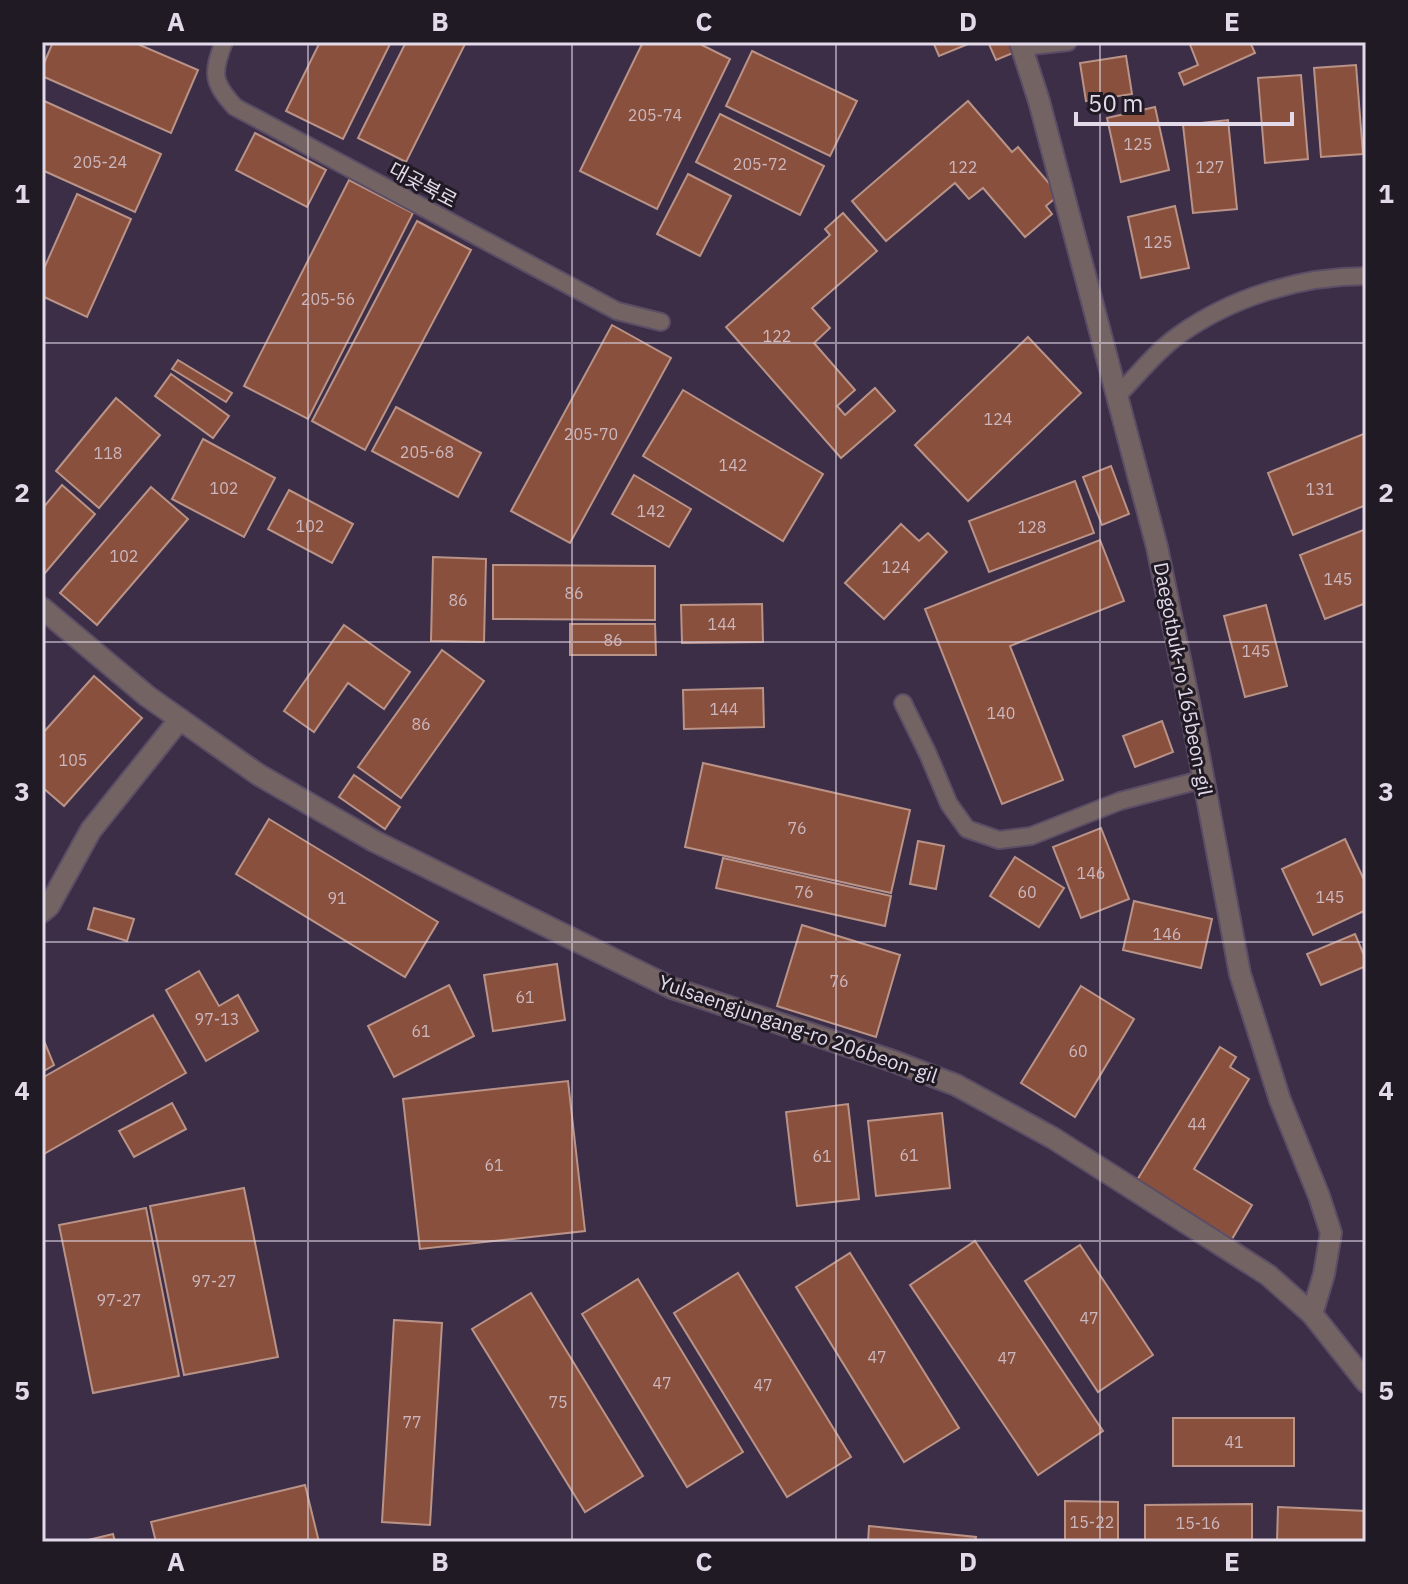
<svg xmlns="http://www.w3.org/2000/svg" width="1408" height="1584" font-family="'IBM Plex Sans','Noto Sans KR',sans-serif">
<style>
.building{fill:#8a503e;stroke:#b99387;stroke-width:2}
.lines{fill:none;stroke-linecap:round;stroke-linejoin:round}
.service-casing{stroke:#5b4d65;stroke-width:20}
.minor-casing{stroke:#5b4d65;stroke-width:24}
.service{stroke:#746363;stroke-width:16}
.minor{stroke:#746363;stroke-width:20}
.grid{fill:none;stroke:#e2d9e9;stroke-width:2;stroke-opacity:0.55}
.labels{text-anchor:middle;stroke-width:6;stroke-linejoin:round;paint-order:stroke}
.number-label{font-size:16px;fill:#ccb7be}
.street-label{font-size:20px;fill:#e2d9e9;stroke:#201a25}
.neatline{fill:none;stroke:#e2d9e9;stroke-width:3}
.grid-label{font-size:26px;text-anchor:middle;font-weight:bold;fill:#e2d9e9}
</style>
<rect width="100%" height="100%" fill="#3d2e48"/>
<g class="building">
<polygon points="53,42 133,42 198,70 171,133 42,76 42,68"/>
<polygon points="320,42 391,42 343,139 286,111"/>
<polygon points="406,42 466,42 406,162 358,138"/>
<polygon points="643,42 696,42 730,59 657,209 580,171"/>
<polygon points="933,42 973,42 939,56"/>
<polygon points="988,42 1009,42 1013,53 996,60"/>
<polygon points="1189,42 1250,42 1255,53 1184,85 1179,73 1198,65"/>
<polygon points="752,51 857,101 830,156 726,106"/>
<polygon points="1126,56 1132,94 1086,101 1080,63"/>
<polygon points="1356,65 1363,154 1321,157 1314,68"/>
<polygon points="1301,75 1308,159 1265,163 1258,78"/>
<polygon points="42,100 161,154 135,212 42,170"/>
<polygon points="968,101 1012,152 1018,147 1059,195 1046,206 1052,214 1025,237 983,188 969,199 955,183 886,241 852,201"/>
<polygon points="1155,107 1169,170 1121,182 1107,118"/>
<polygon points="720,114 824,166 800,215 696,162"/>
<polygon points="1228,120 1237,209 1193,213 1183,125"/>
<polygon points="255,133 326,170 307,207 236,170"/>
<polygon points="688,174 731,196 700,256 657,234"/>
<polygon points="349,180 413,213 308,419 244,386"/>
<polygon points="77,194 131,219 87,317 42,296 42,273"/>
<polygon points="1175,206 1189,268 1141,278 1128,217"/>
<polygon points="843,213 877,251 812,308 830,328 814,343 855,390 837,406 845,415 875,388 895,411 841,458 726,327 830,235 825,229"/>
<polygon points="417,221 471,250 365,450 312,421"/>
<polygon points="612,325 671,358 570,543 511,511"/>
<polygon points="1028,337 1081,393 968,501 915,445"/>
<polygon points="178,360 232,393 226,402 172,369"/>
<polygon points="171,374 229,416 213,438 155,396"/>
<polygon points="683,390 823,474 783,541 643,456"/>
<polygon points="116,398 160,435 99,508 56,471"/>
<polygon points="396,407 481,453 458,497 372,451"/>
<polygon points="1366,433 1366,505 1293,535 1268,473"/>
<polygon points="203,439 275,478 244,537 172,499"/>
<polygon points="1111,466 1129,514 1102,525 1083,477"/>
<polygon points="634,475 691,509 669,547 612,514"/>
<polygon points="1075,481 1094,533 989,572 969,521"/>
<polygon points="62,485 95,514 45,573 42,570 42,509"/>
<polygon points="151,487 188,519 97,625 60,593"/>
<polygon points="289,490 353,524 332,563 268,529"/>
<polygon points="901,524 919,541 928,533 947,552 884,619 845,583"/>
<polygon points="1366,529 1366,603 1325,619 1300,555"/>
<polygon points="1100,540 1124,601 1010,646 1063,780 1002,804 925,609"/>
<polygon points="433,557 486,559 484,642 431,641"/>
<polygon points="493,565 655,566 655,620 493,619"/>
<polygon points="762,604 763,642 682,643 681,605"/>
<polygon points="1266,605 1287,686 1245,697 1224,616"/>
<polygon points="570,624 655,624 656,655 570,655"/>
<polygon points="344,625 410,672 384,709 348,683 314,732 284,711"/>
<polygon points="442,650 484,681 401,798 358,767"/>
<polygon points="94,676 142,718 64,806 42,787 42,734"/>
<polygon points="763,688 764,727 684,729 683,690"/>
<polygon points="1162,721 1173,752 1135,767 1123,736"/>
<polygon points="703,763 910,810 891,893 685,847"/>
<polygon points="354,775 400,807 385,829 339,797"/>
<polygon points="269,819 438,922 405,977 236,874"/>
<polygon points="1101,828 1129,899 1081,918 1053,847"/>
<polygon points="1345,839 1366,884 1366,910 1313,935 1282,869"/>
<polygon points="918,841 944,846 936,889 910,884"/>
<polygon points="1015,857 1064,888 1039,927 990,896"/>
<polygon points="723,858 891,896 885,926 716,888"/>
<polygon points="1134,901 1212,919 1201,968 1123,950"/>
<polygon points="94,908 134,919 127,941 88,929"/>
<polygon points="802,925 900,955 876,1037 777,1006"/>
<polygon points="1355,934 1366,960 1366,966 1321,985 1307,954"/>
<polygon points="557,964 565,1020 493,1031 484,975"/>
<polygon points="199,971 219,1006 238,995 258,1031 206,1061 166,990"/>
<polygon points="449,985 474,1036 394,1077 368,1026"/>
<polygon points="1081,986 1134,1019 1075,1117 1021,1083"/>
<polygon points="153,1015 186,1073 42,1155 42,1078"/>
<polygon points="42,1036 54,1065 42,1072"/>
<polygon points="1220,1047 1236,1057 1230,1067 1249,1079 1194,1169 1252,1205 1232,1239 1137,1180"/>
<polygon points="568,1081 585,1231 420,1249 403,1099"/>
<polygon points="172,1103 186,1129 134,1157 119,1131"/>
<polygon points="848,1104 859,1199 797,1206 786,1112"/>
<polygon points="942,1113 950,1188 876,1196 868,1121"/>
<polygon points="244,1188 278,1357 184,1375 150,1206"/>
<polygon points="146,1208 179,1376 93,1393 59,1225"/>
<polygon points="975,1241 1103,1431 1038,1475 910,1285"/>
<polygon points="1080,1245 1153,1355 1098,1392 1025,1281"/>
<polygon points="850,1253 959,1428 904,1462 796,1287"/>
<polygon points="738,1273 851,1457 787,1497 674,1313"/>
<polygon points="638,1279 743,1452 687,1487 582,1314"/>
<polygon points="531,1293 643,1476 585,1512 472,1329"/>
<polygon points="394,1320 442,1323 430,1525 382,1522"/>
<rect x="1173" y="1418" width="121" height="48"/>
<polygon points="305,1485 319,1542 156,1542 151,1522"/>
<polygon points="1065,1501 1118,1502 1118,1542 1065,1542"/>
<polygon points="1252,1504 1252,1542 1145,1542 1145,1505"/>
<polygon points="1278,1507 1366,1511 1366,1542 1277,1542"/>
<polygon points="869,1526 976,1537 975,1542 868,1542"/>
<polygon points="113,1534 115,1542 80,1542"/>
</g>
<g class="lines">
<defs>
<g id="service">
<path d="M224 42C212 73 212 82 235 107L617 311 661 322"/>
<polyline points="1022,47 1068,42"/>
<path d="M1117 396C1137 376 1156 351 1179 335 1232 297 1301 276 1366 276"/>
<polyline points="903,703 928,754 949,804 967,829 999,840 1031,836 1120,801 1204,779"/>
</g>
<g id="minor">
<polyline points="1020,42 1039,101 1157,547 1190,707 1240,974 1280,1100 1319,1196 1331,1233 1324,1274 1312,1314"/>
<polyline points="42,608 147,696 259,775 374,841 672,988 893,1061 956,1085 1053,1138 1268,1275 1312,1314 1366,1382"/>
<polyline points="42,912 49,906 91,830 180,719"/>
</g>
</defs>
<use href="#service" class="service-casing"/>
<use href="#minor" class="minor-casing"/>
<use href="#service" class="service"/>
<use href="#minor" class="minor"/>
</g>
<path class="grid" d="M308 42V1542M572 42V1542M836 42V1542M1100 42V1542M42 343H1366M42 642H1366M42 942H1366M42 1241H1366"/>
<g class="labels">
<g class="number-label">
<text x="655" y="121">205-74</text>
<text x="1138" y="150">125</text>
<text x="100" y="168">205-24</text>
<text x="760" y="170">205-72</text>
<text x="963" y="173">122</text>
<text x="1210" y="173">127</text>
<text x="1158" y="248">125</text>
<text x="328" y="305">205-56</text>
<text x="777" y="342">122</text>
<text x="998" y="425">124</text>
<text x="591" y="440">205-70</text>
<text x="427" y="458">205-68</text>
<text x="108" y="459">118</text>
<text x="733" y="471">142</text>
<text x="224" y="494">102</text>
<text x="1320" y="495">131</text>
<text x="651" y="517">142</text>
<text x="310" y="532">102</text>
<text x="1032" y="533">128</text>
<text x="124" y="562">102</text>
<text x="896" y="573">124</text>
<text x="1338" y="585">145</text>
<text x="574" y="599">86</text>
<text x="458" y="606">86</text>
<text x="722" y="630">144</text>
<text x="613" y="646">86</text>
<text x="1256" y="657">145</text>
<text x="724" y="715">144</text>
<text x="1001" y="719">140</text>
<text x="421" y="730">86</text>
<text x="73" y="766">105</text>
<text x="797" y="834">76</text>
<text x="1091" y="879">146</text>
<text x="804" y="898">76</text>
<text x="1027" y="898">60</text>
<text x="1330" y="903">145</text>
<text x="337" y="904">91</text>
<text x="1167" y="940">146</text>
<text x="839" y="987">76</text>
<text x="525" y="1003">61</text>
<text x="217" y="1025">97-13</text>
<text x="421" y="1037">61</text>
<text x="1078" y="1057">60</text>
<text x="1197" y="1130">44</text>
<text x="909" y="1161">61</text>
<text x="822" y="1162">61</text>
<text x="494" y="1171">61</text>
<text x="214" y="1287">97-27</text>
<text x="119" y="1306">97-27</text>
<text x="1089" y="1324">47</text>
<text x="877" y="1363">47</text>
<text x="1007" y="1364">47</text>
<text x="662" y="1389">47</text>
<text x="763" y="1391">47</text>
<text x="558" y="1408">75</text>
<text x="412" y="1428">77</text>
<text x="1234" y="1448">41</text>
<text x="1092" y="1528">15-22</text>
<text x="1198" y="1529">15-16</text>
</g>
<g class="street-label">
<text transform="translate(423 185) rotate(28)" y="7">대곶북로</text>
<text transform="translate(1183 679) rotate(79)" y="7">Daegotbuk-ro 165beon-gil</text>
<text transform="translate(798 1029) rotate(19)" y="7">Yulsaengjungang-ro 206beon-gil</text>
</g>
</g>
<rect width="1408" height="1584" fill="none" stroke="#201a25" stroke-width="88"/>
<path d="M1076 112v12h216v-12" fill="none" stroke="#e2d9e9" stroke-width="4"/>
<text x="1088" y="112" font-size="24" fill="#e2d9e9" stroke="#201a25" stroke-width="6" paint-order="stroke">50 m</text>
<rect x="44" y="44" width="1320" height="1496" class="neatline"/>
<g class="grid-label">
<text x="176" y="31">A</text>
<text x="440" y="31">B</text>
<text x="704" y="31">C</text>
<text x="968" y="31">D</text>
<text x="1232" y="31">E</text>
<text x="22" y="203">1</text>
<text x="1386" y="203">1</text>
<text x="22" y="502">2</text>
<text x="1386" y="502">2</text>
<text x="22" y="801">3</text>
<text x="1386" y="801">3</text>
<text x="22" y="1100">4</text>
<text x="1386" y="1100">4</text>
<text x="22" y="1400">5</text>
<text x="1386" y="1400">5</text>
<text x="176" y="1571">A</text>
<text x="440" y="1571">B</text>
<text x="704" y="1571">C</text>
<text x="968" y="1571">D</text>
<text x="1232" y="1571">E</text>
</g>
</svg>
